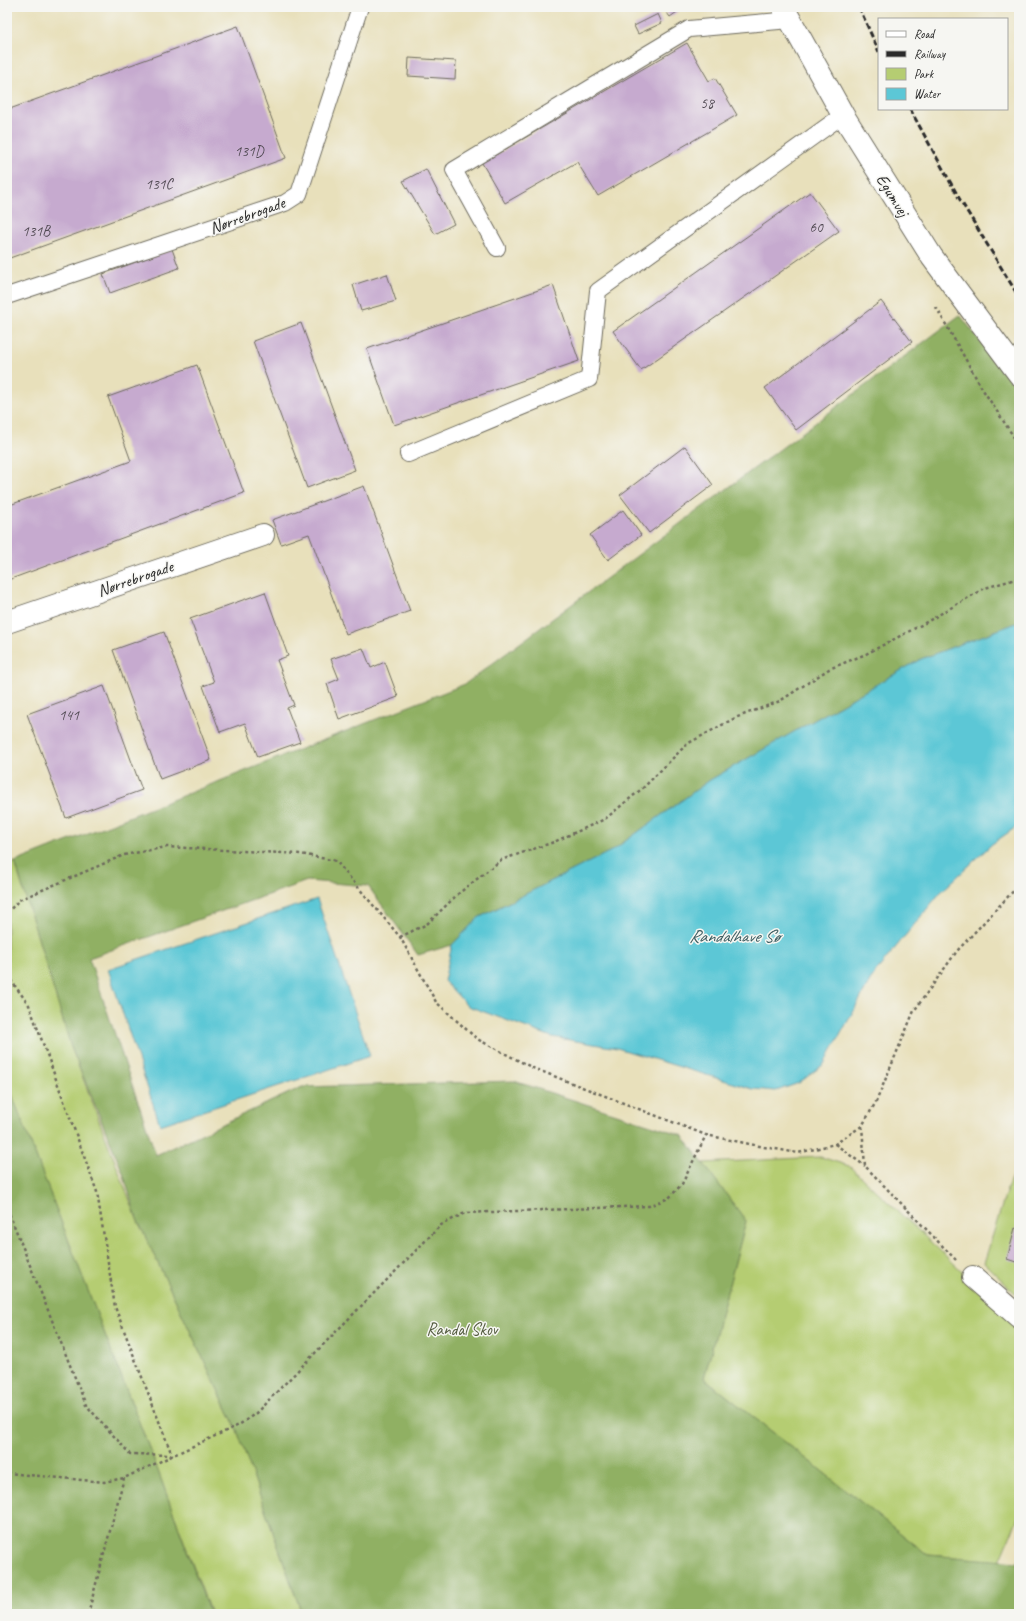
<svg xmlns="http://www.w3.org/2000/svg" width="1026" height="1621" font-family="Caveat,sans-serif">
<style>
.green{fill:#b5cd72;stroke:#707c4e}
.forest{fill:#90b064;stroke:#5e6e48}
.water{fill:#5cc7d6;stroke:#447980}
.building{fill:#c6aacf}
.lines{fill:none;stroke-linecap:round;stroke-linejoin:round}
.service-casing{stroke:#6d6a5d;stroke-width:18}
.minor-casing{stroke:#6d6a5d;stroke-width:24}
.path{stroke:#6d6a5d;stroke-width:2.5;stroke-dasharray:3 3;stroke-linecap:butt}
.service{stroke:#fff;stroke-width:16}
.minor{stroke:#fff;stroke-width:22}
.rail{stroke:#2b2b2b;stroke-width:3;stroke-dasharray:6 3;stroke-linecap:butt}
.labels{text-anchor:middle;stroke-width:3;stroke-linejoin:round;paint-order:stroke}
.number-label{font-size:15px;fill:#524b54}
.street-label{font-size:17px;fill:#2b2b2b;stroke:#f6f6f2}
.park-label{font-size:17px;fill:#545c40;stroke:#f6f6f2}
.water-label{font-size:18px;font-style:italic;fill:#3a5a5e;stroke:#f6f6f2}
</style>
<rect width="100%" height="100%" fill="#f6f6f2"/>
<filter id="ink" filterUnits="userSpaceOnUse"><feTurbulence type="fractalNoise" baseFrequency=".025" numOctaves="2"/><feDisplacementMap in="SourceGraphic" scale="8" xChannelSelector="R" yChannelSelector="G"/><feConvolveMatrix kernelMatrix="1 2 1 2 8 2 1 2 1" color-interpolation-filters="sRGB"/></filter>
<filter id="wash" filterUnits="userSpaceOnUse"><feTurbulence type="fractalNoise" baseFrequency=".012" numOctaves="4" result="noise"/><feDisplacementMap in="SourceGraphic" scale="16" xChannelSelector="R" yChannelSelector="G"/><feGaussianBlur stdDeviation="0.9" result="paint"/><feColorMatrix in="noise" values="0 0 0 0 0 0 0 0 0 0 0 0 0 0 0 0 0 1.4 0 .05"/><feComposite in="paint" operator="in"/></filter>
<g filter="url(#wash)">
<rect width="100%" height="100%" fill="#e8e0bb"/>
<g class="green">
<polygon points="15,862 71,1047 137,1219 237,1430 302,1614 211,1614 158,1471 7,1082 7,866"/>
<polygon points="821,1157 849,1166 1019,1324 1019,1515 1000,1561 928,1555 704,1378 746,1221 703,1163"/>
<polygon points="1019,1162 1019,1297 984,1263 1009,1183"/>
</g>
<g class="forest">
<polygon points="960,315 1019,391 1019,622 921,659 710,780 613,850 478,918 452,945 418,955 368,886 307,881 89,958 156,1155 302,1087 514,1081 682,1135 746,1221 704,1378 928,1555 1019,1562 1019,1614 302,1614 237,1430 137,1219 123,1173 71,1047 15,862 465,684"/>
<polygon points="7,1082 158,1471 210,1614 7,1614"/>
</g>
<g class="water">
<polygon points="1019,622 1019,825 992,844 940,893 874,974 824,1064 799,1083 776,1091 753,1089 617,1048 552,1037 468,1006 444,981 452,945 478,918 613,850 710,780 921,659"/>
<polygon points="317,899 370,1056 160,1125 108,969"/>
</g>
<g id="blocks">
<g class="building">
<polygon points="667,7 684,7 670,17 664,9"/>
<polygon points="658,14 662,23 638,34 634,26"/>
<polygon points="238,26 286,158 7,259 7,110"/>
<polygon points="687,43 709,81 715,78 737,115 598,196 577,162 505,203 482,163"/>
<polygon points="409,58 456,61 455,79 408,76"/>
<polygon points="426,169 454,224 435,234 403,181"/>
<polygon points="810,192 839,231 641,370 613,331"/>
<polygon points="172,249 179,268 110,293 103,274"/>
<polygon points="387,274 396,301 361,311 353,285"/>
<polygon points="553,285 579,361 394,425 367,349"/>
<polygon points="881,301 912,342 796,430 765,388"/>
<polygon points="301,323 355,470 307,488 253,341"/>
<polygon points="197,365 244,493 8,580 7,506 131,461 108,397"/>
<polygon points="685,446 713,485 649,533 620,495"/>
<polygon points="364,486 410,611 346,634 309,534 281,544 272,520"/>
<polygon points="623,510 641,535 608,560 590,535"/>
<polygon points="265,592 288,656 277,660 294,705 287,708 300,742 258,757 245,723 220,732 203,686 214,682 190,619"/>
<polygon points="164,632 211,760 160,779 113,650"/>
<polygon points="363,648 371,668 385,662 398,697 339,719 327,684 339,679 331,659"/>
<polygon points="104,686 142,790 66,818 27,714"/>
<polygon points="1015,1228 1019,1230 1019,1263 1007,1259"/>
</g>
</g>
</g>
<g filter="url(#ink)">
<use href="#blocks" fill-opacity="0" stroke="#6d6a5d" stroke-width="1"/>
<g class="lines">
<defs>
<g id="service">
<polyline points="497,248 454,170 689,29 790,20"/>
<polyline points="7,296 285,203 299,194 360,7"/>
<polyline points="408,454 589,379 598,291 843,115"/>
</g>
<g id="minor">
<polyline points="783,7 843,115 932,257 1019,374"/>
<polyline points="7,622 263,535"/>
<polyline points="973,1277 1019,1317"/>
</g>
</defs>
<use href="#service" class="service-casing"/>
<use href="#minor" class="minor-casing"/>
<g class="path">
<polyline points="936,307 983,390 1019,445"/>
<polyline points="7,913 19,900 124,855 167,847 301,854 336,861 400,937 436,1002 477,1039 533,1068 706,1135 764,1147 798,1153 835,1144 862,1126"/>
<polyline points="400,937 427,924 458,894 501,860 554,842 605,819 644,787 687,744 735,718 780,701 829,669 866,654 923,624 985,588 1019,578"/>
<polyline points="7,975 29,1005 97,1192 115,1307 172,1455 130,1454 86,1405 7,1208"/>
<polyline points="835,1144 865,1166"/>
<polyline points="956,1260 865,1166 862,1126 876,1102 914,1011 957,951 1019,885"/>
<polyline points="7,1473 104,1482 124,1478 239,1425 256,1413 441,1225 465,1213 649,1206 669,1198 682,1184 706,1135"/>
<polyline points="88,1614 124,1478"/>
</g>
<use href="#service" class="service"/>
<use href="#minor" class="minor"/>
<g class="rail">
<polyline points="859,7 879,52"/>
<polyline points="910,109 959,198 1019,297"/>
</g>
</g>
</g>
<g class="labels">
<g class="number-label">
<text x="707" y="108">58</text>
<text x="249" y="156">131D</text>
<text x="159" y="189">131C</text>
<text x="816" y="232">60</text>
<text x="36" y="236">131B</text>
<text x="69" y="720">141</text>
</g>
<g class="street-label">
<text transform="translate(893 195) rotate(58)" y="6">Egumvej</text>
<text transform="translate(247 215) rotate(-20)" y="6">Nørrebrogade</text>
<text transform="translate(135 578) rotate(-19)" y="6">Nørrebrogade</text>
</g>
<g class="park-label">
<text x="462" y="1335">Randal Skov</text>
</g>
<g class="water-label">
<text x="734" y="942">Randalhave Sø</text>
</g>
</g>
<rect width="1026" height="1621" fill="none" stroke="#f6f6f2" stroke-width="24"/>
<rect x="878" y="18" width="130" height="92" fill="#f6f6f2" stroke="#a5a5a2"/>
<rect x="886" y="31" width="20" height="6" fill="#ffffff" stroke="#a5a5a2"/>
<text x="914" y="38" font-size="12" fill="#2b2b2b">Road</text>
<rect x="886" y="51" width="20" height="6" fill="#2b2b2b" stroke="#a5a5a2"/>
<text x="914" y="58" font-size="12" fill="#2b2b2b">Railway</text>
<rect x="886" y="68" width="20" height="12" fill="#b5cd72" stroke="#a5a5a2"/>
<text x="914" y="78" font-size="12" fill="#2b2b2b">Park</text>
<rect x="886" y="88" width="20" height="12" fill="#5cc7d6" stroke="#a5a5a2"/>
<text x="914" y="98" font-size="12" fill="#2b2b2b">Water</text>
</svg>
